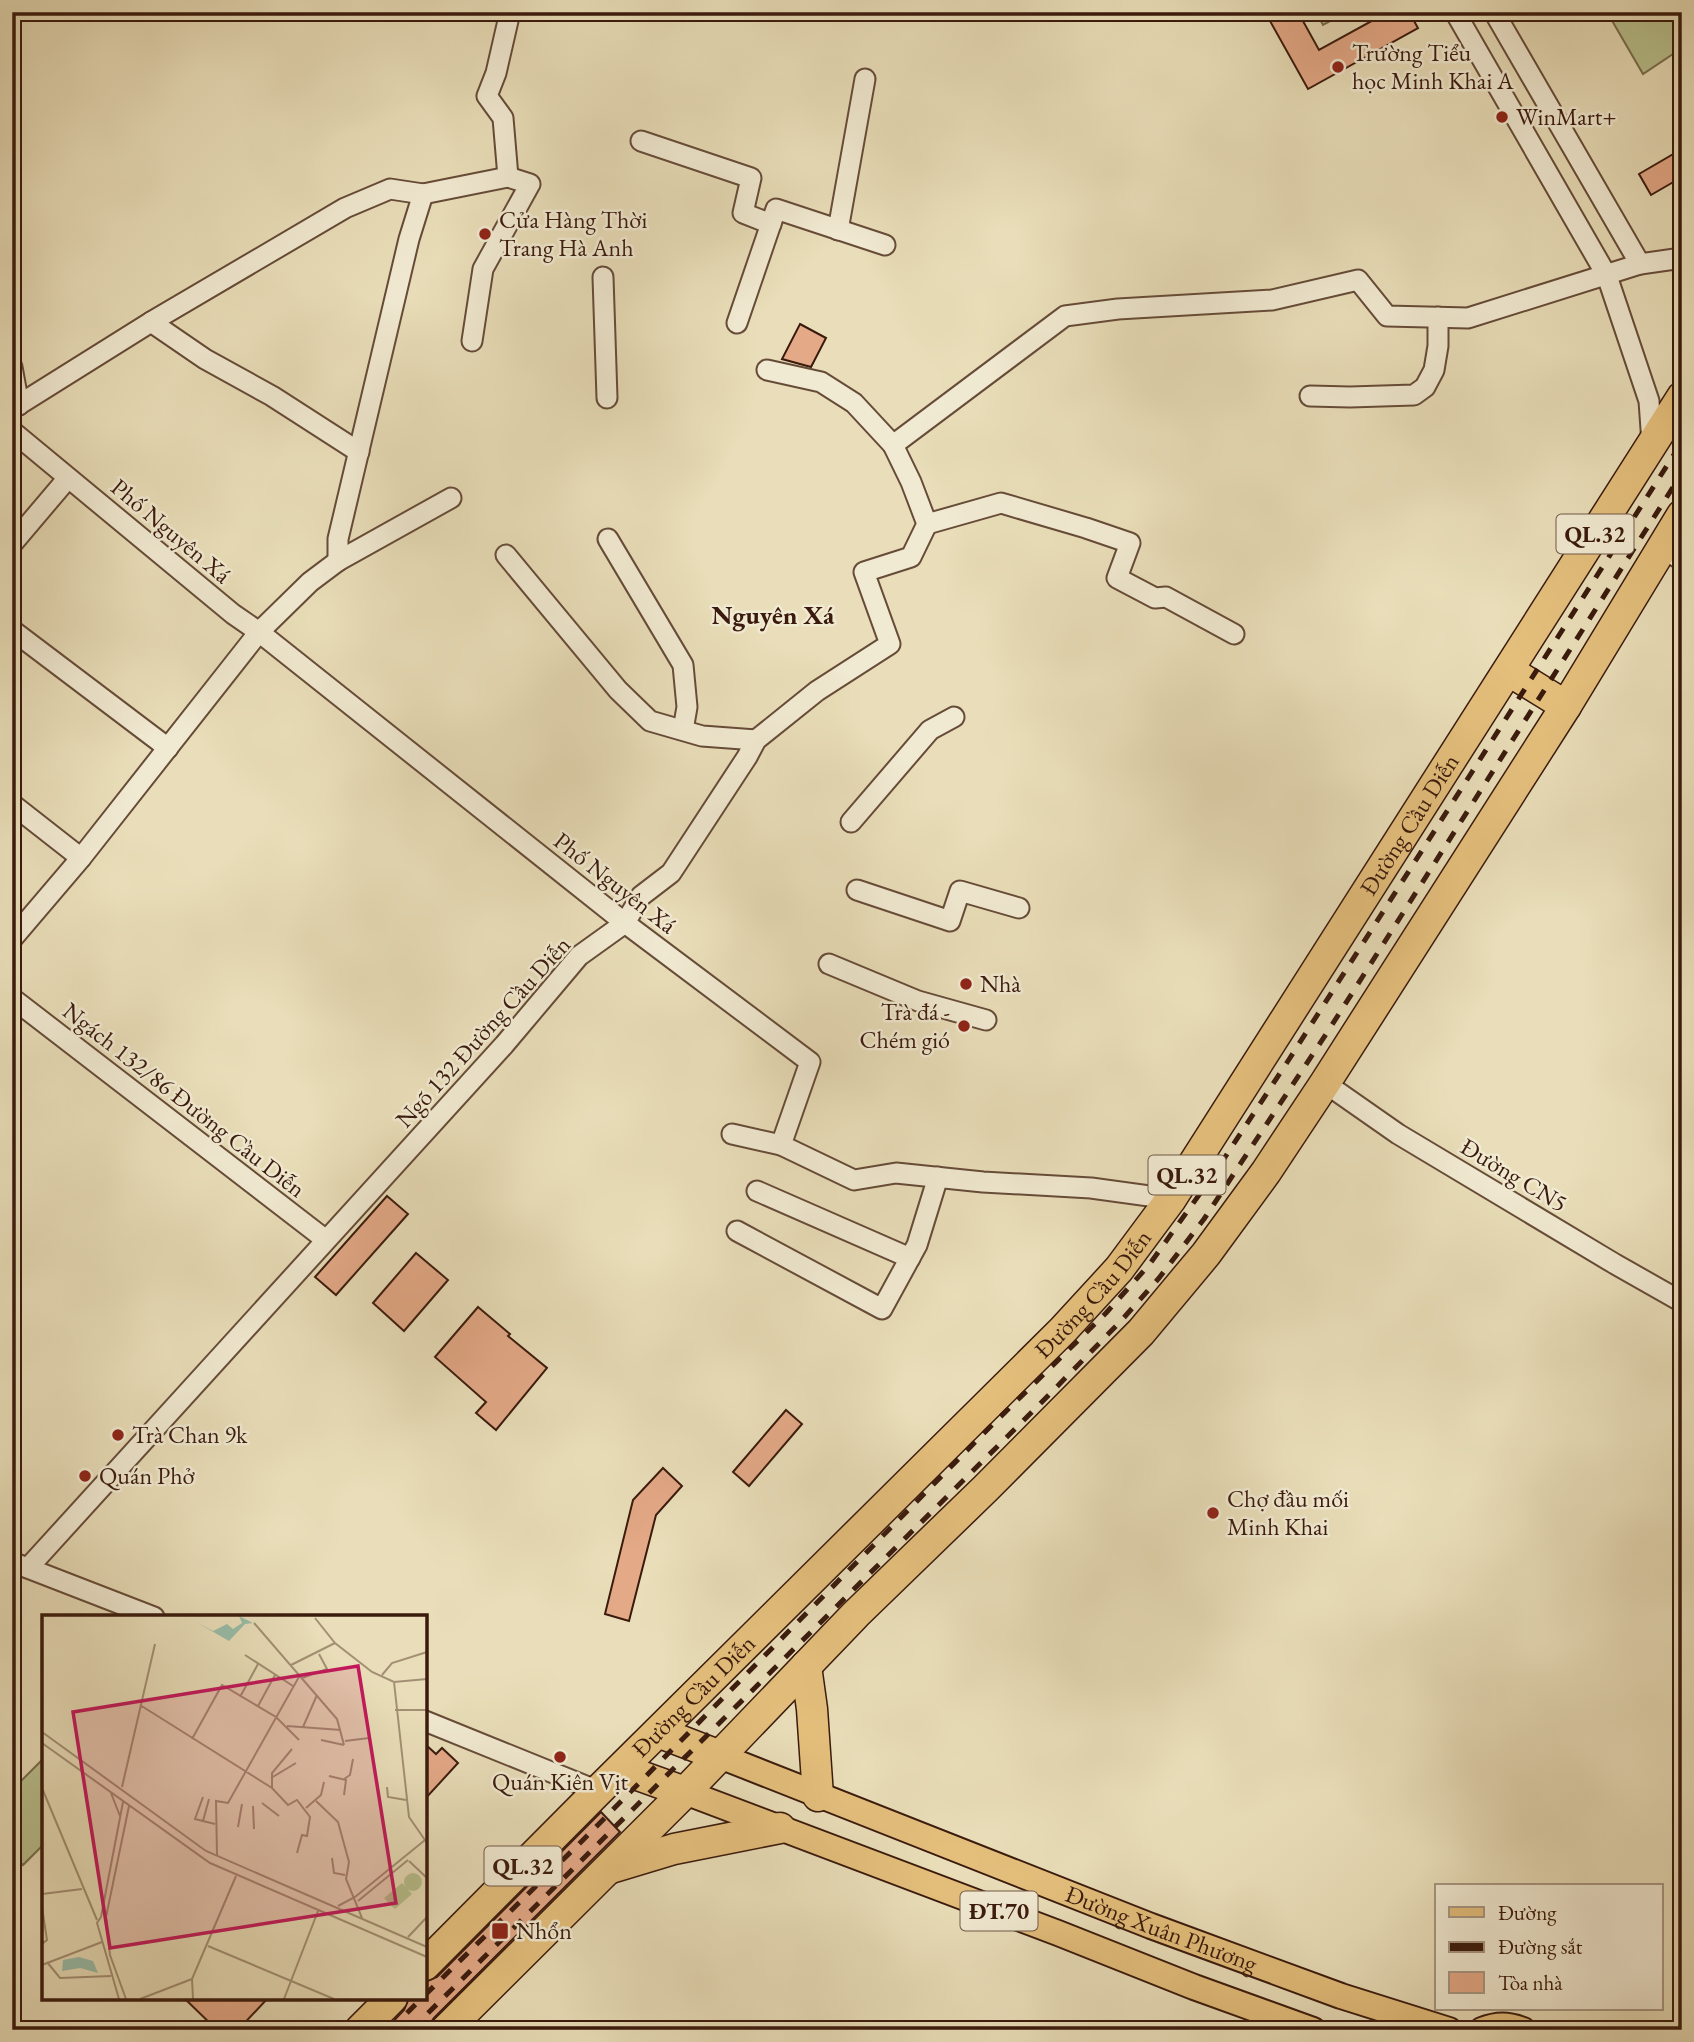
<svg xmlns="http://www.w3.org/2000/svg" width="1694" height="2042" font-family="'EB Garamond',serif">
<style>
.green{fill:#b8c18e;stroke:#796e4e;stroke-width:2}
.building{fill:#e4a987;stroke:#3a1a0d;stroke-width:2}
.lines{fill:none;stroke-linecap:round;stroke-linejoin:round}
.minor-casing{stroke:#664b38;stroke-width:23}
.major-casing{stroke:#3a1a0d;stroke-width:28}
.highway-casing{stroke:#3a1a0d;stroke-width:33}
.minor{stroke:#f1ead2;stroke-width:19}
.major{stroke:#e4bf7c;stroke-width:24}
.highway{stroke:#e4bf7c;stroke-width:30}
.rail{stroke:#3a1a0d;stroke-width:5;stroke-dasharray:12 12;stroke-linecap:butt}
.poi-dot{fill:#8f2418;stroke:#f1ead2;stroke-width:2.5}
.labels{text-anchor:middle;stroke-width:5;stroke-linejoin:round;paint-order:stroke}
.shield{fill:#f1ead2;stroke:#715848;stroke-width:2}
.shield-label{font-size:23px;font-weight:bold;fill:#3a1a0d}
.poi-label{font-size:24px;fill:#3a1a0d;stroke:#f1ead2;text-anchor:start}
.street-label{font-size:24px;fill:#3a1a0d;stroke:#f1ead2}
.neighbourhood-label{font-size:26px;font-weight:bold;fill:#3a1a0d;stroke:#f1ead2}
.inset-road{fill:none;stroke:#a39074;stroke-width:2}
.view{fill:#c2185b;fill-opacity:0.15;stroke:#c2185b;stroke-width:3.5}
.inset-edge{fill:none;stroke:#3a1a0d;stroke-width:3.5}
</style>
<rect width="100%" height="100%" fill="#e9deb9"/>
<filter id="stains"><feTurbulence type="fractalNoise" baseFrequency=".00286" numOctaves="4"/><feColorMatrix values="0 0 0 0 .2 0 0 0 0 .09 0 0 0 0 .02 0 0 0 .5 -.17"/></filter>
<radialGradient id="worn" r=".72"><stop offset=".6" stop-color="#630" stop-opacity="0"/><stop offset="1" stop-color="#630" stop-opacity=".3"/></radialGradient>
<g class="green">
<polygon points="1316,12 1347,12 1323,25"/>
<polygon points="1607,12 1682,12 1682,48 1643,74"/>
<polygon points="44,1758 44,1844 23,1865 12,1854 12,1790"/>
</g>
<g class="building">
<polygon points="1265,12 1298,12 1319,50 1379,17 1377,12 1409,12 1418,28 1308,89"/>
<polygon points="1682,149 1682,177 1651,195 1639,174"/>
<polygon points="800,324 826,338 811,367 782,359"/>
<polygon points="387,1196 408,1214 336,1295 315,1277"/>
<polygon points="416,1253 448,1280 404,1331 373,1303"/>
<polygon points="478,1307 510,1334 508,1336 547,1368 496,1430 476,1413 486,1402 435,1357"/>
<polygon points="786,1410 802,1424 749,1486 733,1472"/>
<polygon points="663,1468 682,1486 656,1515 629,1621 605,1614 633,1500"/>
<polygon points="425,1744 436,1754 442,1748 458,1763 425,1799"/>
<polygon points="601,1812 620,1832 434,2018 429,2025 429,2030 385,2030 404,2010 409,1998 425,1998 425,1982 437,1977"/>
<polygon points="184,1998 268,1998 238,2030 217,2030"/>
</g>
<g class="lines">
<defs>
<g id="minor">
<polyline points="1455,12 1607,276 1649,401 1652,443"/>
<polyline points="1494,12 1640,264"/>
<polyline points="641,141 751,178 743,213 771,224"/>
<polyline points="508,177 503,118 487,96 496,73 510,12"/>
<polyline points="838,230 865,79"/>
<polyline points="603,277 607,398"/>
<polyline points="151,322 205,359 272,396 359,452"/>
<polyline points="737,323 776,209 885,245"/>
<polyline points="12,367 19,405"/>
<polyline points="1310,396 1350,397 1414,395 1425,387 1434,370 1438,346 1438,317"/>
<polyline points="12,409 151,322 345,208 390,189 423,194 508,177 530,184 483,269 472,341"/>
<polyline points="12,431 233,614 259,632 625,923 810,1062 781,1145 854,1180 896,1173 983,1182 1091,1188 1171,1199"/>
<polyline points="893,445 1065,316 1118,309 1272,300 1358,280 1387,316 1468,318 1640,264 1682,258"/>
<polyline points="927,524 1001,503 1086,528 1130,543 1117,578 1155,598 1166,597 1234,634"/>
<polyline points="608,539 683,665 687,707 683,730"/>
<polyline points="12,544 68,478"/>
<polyline points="1661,548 1682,560"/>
<polyline points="506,555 618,690 650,721 702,736 756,740"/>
<polyline points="338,561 338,539 409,239 423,194"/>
<polyline points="12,630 168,748"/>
<polyline points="12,804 81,858"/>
<polyline points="851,822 930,730 954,717"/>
<polyline points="857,890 950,921 960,891 1019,908"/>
<polyline points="12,939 81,858 259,632 310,582 338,561 451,498"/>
<polyline points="829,964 918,1001 986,1020"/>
<polyline points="12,998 326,1240"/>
<polyline points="1325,1083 1398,1134 1615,1264 1682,1302"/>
<polyline points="732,1134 781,1145"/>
<polyline points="757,1191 910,1258"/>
<polyline points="737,1231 882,1309 917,1245 938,1177"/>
<polyline points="12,1562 154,1617"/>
<polyline points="28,1568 504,1045 579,956 625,923 641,896 671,873 747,757 756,740 817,691 890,644 864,572 911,557 927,524 911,482 893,445 854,403 821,382 767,370"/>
<polyline points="425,1721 598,1791"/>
</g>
<g id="major">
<path id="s1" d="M720 1756 1151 1926 1341 1996 1449 2030"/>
<polyline points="685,1792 1058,1933 1194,1987 1313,2030"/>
<path d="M1482 2030C1497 2024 1508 2024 1523 2030"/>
</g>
<g id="highway">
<polyline points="1509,671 1566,706"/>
<polyline points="806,1666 812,1709 818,1796"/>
<polyline points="658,1732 720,1756"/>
<polyline points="621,1769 685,1792"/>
<polyline points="611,1868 674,1849 780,1828"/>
<path id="s2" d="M425 1965 598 1791 1063 1330 1119 1269 1171 1199 1682 397"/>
<polyline points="360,2030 392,1998"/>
<polyline points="446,2030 685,1792 856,1614 986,1488 1141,1332 1206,1254 1266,1172 1325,1083 1566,706 1682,515"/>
</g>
</defs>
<use href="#minor" class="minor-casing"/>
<use href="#major" class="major-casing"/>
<use href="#highway" class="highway-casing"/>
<use href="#minor" class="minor"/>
<use href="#major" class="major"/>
<use href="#highway" class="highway"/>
<g class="rail">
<polyline points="425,1995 581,1842 989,1428 1106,1313 1149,1265 1214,1174 1288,1061 1682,442"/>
<polyline points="390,2030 422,1998"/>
<polyline points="411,2030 1038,1406 1120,1322 1159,1278 1204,1219 1330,1028 1682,473"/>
</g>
</g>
<g class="poi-dot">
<circle cx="1338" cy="67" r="7"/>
<circle cx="1502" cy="117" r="7"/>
<circle cx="485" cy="234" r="7"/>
<circle cx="966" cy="984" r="7"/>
<circle cx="964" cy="1026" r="7"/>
<circle cx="118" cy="1435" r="7"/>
<circle cx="85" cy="1476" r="7"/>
<circle cx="1213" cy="1513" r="7"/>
<circle cx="560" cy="1757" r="7"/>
<rect x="491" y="1922" width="18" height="18" rx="3.5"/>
</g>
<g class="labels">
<g class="shield">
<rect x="1556.5" y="514.5" width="77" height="39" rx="5"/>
<rect x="1148.5" y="1155.5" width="77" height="39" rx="5"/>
<rect x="484.5" y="1846.5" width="77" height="39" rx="5"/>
<rect x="960.5" y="1891.5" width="77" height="39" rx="5"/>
</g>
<g class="shield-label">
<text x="1595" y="542">QL.32</text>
<text x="1187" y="1183">QL.32</text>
<text x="523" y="1874">QL.32</text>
<text x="999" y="1919">ĐT.70</text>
</g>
<g class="poi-label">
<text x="1352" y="61">Trường Tiểu<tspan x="1352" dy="28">học Minh Khai A</tspan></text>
<text x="1516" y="125">WinMart+</text>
<text x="499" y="228">Cửa Hàng Thời<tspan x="499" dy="28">Trang Hà Anh</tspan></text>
<text x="980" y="992">Nhà</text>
<text x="950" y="1020" text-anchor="end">Trà đá -<tspan x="950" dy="28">Chém gió</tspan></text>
<text x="132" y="1443">Trà Chan 9k</text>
<text x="99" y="1484">Quán Phở</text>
<text x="1227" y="1507">Chợ đầu mối<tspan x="1227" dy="28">Minh Khai</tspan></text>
<text x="560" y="1790" text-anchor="middle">Quán Kiên Vịt</text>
<text x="516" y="1939">Nhổn</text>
</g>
<g class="street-label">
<text transform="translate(171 531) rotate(40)" y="8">Phố Nguyên Xá</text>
<text dy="8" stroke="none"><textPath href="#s2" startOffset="1514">Đường Cầu Diễn</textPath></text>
<text transform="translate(615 883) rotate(38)" y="8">Phố Nguyên Xá</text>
<text transform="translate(483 1032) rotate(-48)" y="8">Ngõ 132 Đường Cầu Diễn</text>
<text transform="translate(184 1100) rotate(38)" y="8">Ngách 132/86 Đường Cầu Diễn</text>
<text transform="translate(1514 1175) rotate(31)" y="8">Đường CN5</text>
<text dy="8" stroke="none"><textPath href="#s2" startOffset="947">Đường Cầu Diễn</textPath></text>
<text dy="8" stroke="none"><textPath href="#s2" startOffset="380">Đường Cầu Diễn</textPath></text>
<text dy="8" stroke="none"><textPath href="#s1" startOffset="474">Đường Xuân Phương</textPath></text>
</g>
<g class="neighbourhood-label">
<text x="773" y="624">Nguyên Xá</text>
</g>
</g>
<g transform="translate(42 1615)">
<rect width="385" height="385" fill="#e9deb9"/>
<path d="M362 267a9 9 0 1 1 18 0a9 9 0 1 1-18 0ZM360 268 370 279 353 294 342 283Z" fill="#b8c18e"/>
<path d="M197 1 211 8 203 9 187 26 154 7 171 16 185 9 191 14 200 8ZM37 342 51 346 56 358 38 353 20 356 21 345Z" fill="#99bda9"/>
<path class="inset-road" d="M273 3 293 28 330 57 352 67 385 64M212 8 295 104 302 130M203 40 251 71M249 50 293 28M340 60 350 48 385 37M260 63 285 54 277 39M352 67 367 202 385 228M198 82 216 49M98 90 230 173 246 190 255 185 268 202 265 221 260 220 255 238M216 91 233 60M353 95H385M245 111 299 115M261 112 275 80M0 117 164 236 385 332M150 124 180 70 234 102 257 125M279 125 302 130M303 126 327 123M0 128 168 248 385 342M287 161 304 165 302 180M229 163 254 148M302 164 308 160 311 144M80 172 113 29M345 172 346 182 364 185M0 173 55 305M230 173V158L250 134M69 178 78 201M161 182 153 204 173 209M274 186 296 207 307 247 304 264 320 303M220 188 237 201M211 191 212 214M264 193 279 180 282 167M161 206 167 184M196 212 200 189M175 240 174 186 186 188 258 60M290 243 292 258 303 260M367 246 385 263M0 279 40 274M316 286 366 245M296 291 313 282 383 225M0 292 5 325 0 329M59 302 81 187M59 302 55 308 77 384M366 322 385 302M166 331 292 384M5 347 18 363 69 361M0 350 60 327M84 384 68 340 64 302 87 191M98 384 150 364M151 384 150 364 194 261M242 384 276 296"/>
<path class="view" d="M316 51 354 288 68 333 31 97Z"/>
<rect width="385" height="385" class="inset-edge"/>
</g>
<rect width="1694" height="2042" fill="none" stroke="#e9deb9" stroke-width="42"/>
<rect x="14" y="14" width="1666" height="2014" fill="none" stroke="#3a1a0d" stroke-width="3.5"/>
<rect x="21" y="21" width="1652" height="2000" fill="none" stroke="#3a1a0d" stroke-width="2"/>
<rect x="1435" y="1884" width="228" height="126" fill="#f1ead2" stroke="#a89783" stroke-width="2"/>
<rect x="1449" y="1907" width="35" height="10" fill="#e4bf7c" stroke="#a89783" stroke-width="2"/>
<text x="1498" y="1920" font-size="21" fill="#3a1a0d">Đường</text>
<rect x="1449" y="1942" width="35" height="10" fill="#3a1a0d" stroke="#a89783" stroke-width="2"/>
<text x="1498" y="1954" font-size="21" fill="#3a1a0d">Đường sắt</text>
<rect x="1449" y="1972" width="35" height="21" fill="#e4a987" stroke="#a89783" stroke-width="2"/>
<text x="1498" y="1990" font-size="21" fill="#3a1a0d">Tòa nhà</text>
<rect width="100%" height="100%" filter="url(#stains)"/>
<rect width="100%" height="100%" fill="url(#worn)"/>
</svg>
